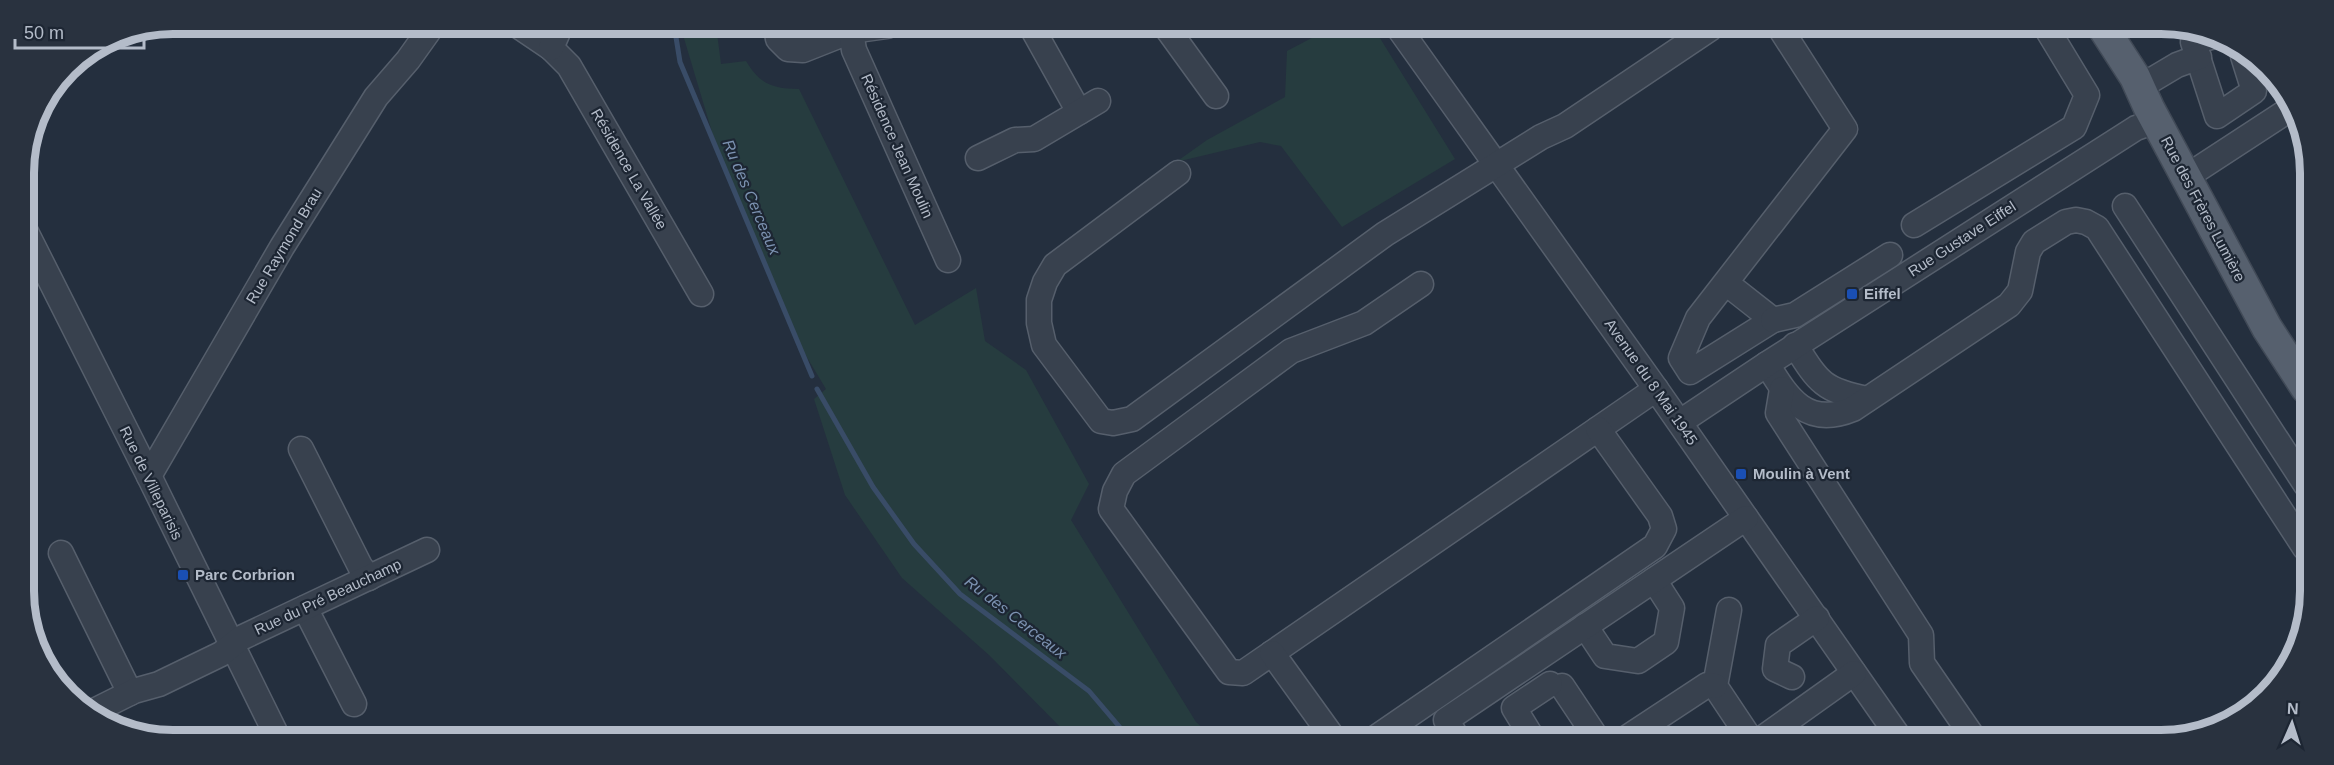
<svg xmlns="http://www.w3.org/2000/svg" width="2334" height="765" font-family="Arial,sans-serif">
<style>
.green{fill:#263c3f}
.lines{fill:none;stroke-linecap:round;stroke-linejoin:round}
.stream{stroke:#394c67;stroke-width:5}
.minor-casing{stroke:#565f6c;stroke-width:27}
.major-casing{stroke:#414a57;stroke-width:33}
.minor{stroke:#38414e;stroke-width:24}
.major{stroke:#56606e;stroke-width:30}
.transit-dot{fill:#1a4fb4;stroke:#1d2633;stroke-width:2}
.labels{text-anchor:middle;stroke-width:4.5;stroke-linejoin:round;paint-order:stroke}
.street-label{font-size:15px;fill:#b4bcc9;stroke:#1d2633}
.poi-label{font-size:15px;font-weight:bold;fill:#b4bcc9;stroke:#1d2633;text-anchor:start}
.water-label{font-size:16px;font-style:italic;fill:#7c92b1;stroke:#1d2633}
.rim{fill:none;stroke:#b4bcc9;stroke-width:8}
</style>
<rect width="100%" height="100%" fill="#242f3e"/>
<g class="green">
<path d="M680 25H716L721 64 746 61C760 84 772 89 799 89L915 325 976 288 985 341 1026 370 1089 484 1071 520 1196 722 1214 738H1071L989 655 902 578 845 495 814 399 826 389 793 334 724 172Z"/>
<polygon points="1325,31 1378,35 1455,159 1342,227 1281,146 1260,142 1176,162 1207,140 1285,97 1287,51"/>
</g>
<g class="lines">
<g class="stream">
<polyline points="674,25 680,62 812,376"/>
<polyline points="817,389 873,487 914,544 960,594 1089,691 1129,738"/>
</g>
<defs>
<g id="minor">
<polyline points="517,25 551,48 569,66 701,294"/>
<polyline points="776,26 778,39 788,49 803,50 851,31 887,26"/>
<polyline points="850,26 854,50 948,260"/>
<polyline points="1031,26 1079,112"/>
<polyline points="1166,27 1216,96"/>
<polyline points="1398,27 1656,389 1901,740"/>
<polyline points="2211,37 2193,42 2217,116 2254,91 2243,56"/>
<polyline points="551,48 561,25"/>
<polyline points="2140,87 2177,65 2199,57"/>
<polyline points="978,158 1015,140 1034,139 1098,101"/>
<polyline points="1178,173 1055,265 1045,282 1039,300 1039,323 1044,345 1101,421 1113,423 1132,419 1385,234 1541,137 1565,126 1711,28"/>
<polyline points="2186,177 2284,113 2291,112"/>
<polyline points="2125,206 2306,485"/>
<polyline points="1914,225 2074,127 2087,95 2047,29"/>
<polyline points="25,230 149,476 277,736"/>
<polyline points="1726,283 1773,320 1690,372 1681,358 1698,318 1845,129 1780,28"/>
<polyline points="1421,284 1364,323 1291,351 1124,474 1115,491 1111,509 1229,672 1243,673 1656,389"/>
<polyline points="1773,320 1795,315 1890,255"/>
<path d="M1795 345C1819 383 1823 390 1867 399"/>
<path d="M1767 364C1788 399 1807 428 1853 409L2009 305 2020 291 2028 252 2034 242 2066 222 2076 220 2086 222 2097 228 2305 548"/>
<polyline points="1782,389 1778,413 1921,635 1922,663 1975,740"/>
<polyline points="1680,422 1767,364 2136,128 2156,121"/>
<polyline points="301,449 360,566 369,578"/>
<polyline points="149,476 282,247 376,97 408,60 433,25"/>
<polyline points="61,553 130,693"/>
<polyline points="305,608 354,704"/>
<polyline points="1729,610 1715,686 1751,740"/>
<polyline points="1585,626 1605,656 1638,661 1666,642 1672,608 1654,580"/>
<polyline points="1272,653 1334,739"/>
<polyline points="1792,677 1775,669 1778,645 1817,618"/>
<polyline points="1562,686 1594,734 1593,739"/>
<polyline points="94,711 134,691 159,684 221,654 241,638 427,550"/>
<polyline points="1374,739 1655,546 1664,529 1660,516 1598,429"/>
<polyline points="1458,739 1446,720 1746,518"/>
<polyline points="1533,739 1514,708 1550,684"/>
<polyline points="1625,739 1707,685 1715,686"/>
<polyline points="1760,740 1854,673"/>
</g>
<polyline id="major" points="2104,29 2135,77 2149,108 2267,328 2306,388"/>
</defs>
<use href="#minor" class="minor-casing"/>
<use href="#major" class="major-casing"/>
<use href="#minor" class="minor"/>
<use href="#major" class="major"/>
</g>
<g class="transit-dot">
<rect x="1846" y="288" width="12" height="12" rx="3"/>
<rect x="1735" y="468" width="12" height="12" rx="3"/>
<rect x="177" y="569" width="12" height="12" rx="3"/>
</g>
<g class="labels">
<g class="street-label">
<text transform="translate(897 146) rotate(66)" y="5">Résidence Jean Moulin</text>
<text transform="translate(629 169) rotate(60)" y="5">Résidence La Vallée</text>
<text transform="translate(2203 209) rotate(62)" y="5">Rue des Frères Lumière</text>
<text transform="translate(1962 239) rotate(-33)" y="5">Rue Gustave Eiffel</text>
<text transform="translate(284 246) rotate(-59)" y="5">Rue Raymond Brau</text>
<text transform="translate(1651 382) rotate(55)" y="5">Avenue du 8 Mai 1945</text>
<text transform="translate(151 483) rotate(64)" y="5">Rue de Villeparisis</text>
<text transform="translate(328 597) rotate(-25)" y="5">Rue du Pré Beauchamp</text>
</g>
<g class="poi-label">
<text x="1864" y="299">Eiffel</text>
<text x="1753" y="479">Moulin à Vent</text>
<text x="195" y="580">Parc Corbrion</text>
</g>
<g class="water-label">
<text transform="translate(752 197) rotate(67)" y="6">Ru des Cerceaux</text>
<text transform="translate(1016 617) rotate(38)" y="6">Ru des Cerceaux</text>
</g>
</g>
<path d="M0 0H2334V765H0ZM173 34H2161A139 139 0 0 1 2300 173V591A139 139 0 0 1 2161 730H173A139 139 0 0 1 34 591V173A139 139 0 0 1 173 34Z" fill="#29323f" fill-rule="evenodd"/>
<path class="rim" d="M173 34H2161A139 139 0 0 1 2300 173V591A139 139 0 0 1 2161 730H173A139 139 0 0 1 34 591V173A139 139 0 0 1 173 34Z"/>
<g transform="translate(2292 723) rotate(3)" stroke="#1d2633" stroke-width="4.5" paint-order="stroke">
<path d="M0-4.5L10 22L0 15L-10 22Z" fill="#b4bcc9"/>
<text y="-9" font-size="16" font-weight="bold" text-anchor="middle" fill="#b4bcc9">N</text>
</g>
<path d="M15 39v9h129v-9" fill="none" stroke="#b4bcc9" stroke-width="3"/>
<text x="24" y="39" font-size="18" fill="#b4bcc9" stroke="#1d2633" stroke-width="4.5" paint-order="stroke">50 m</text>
</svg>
